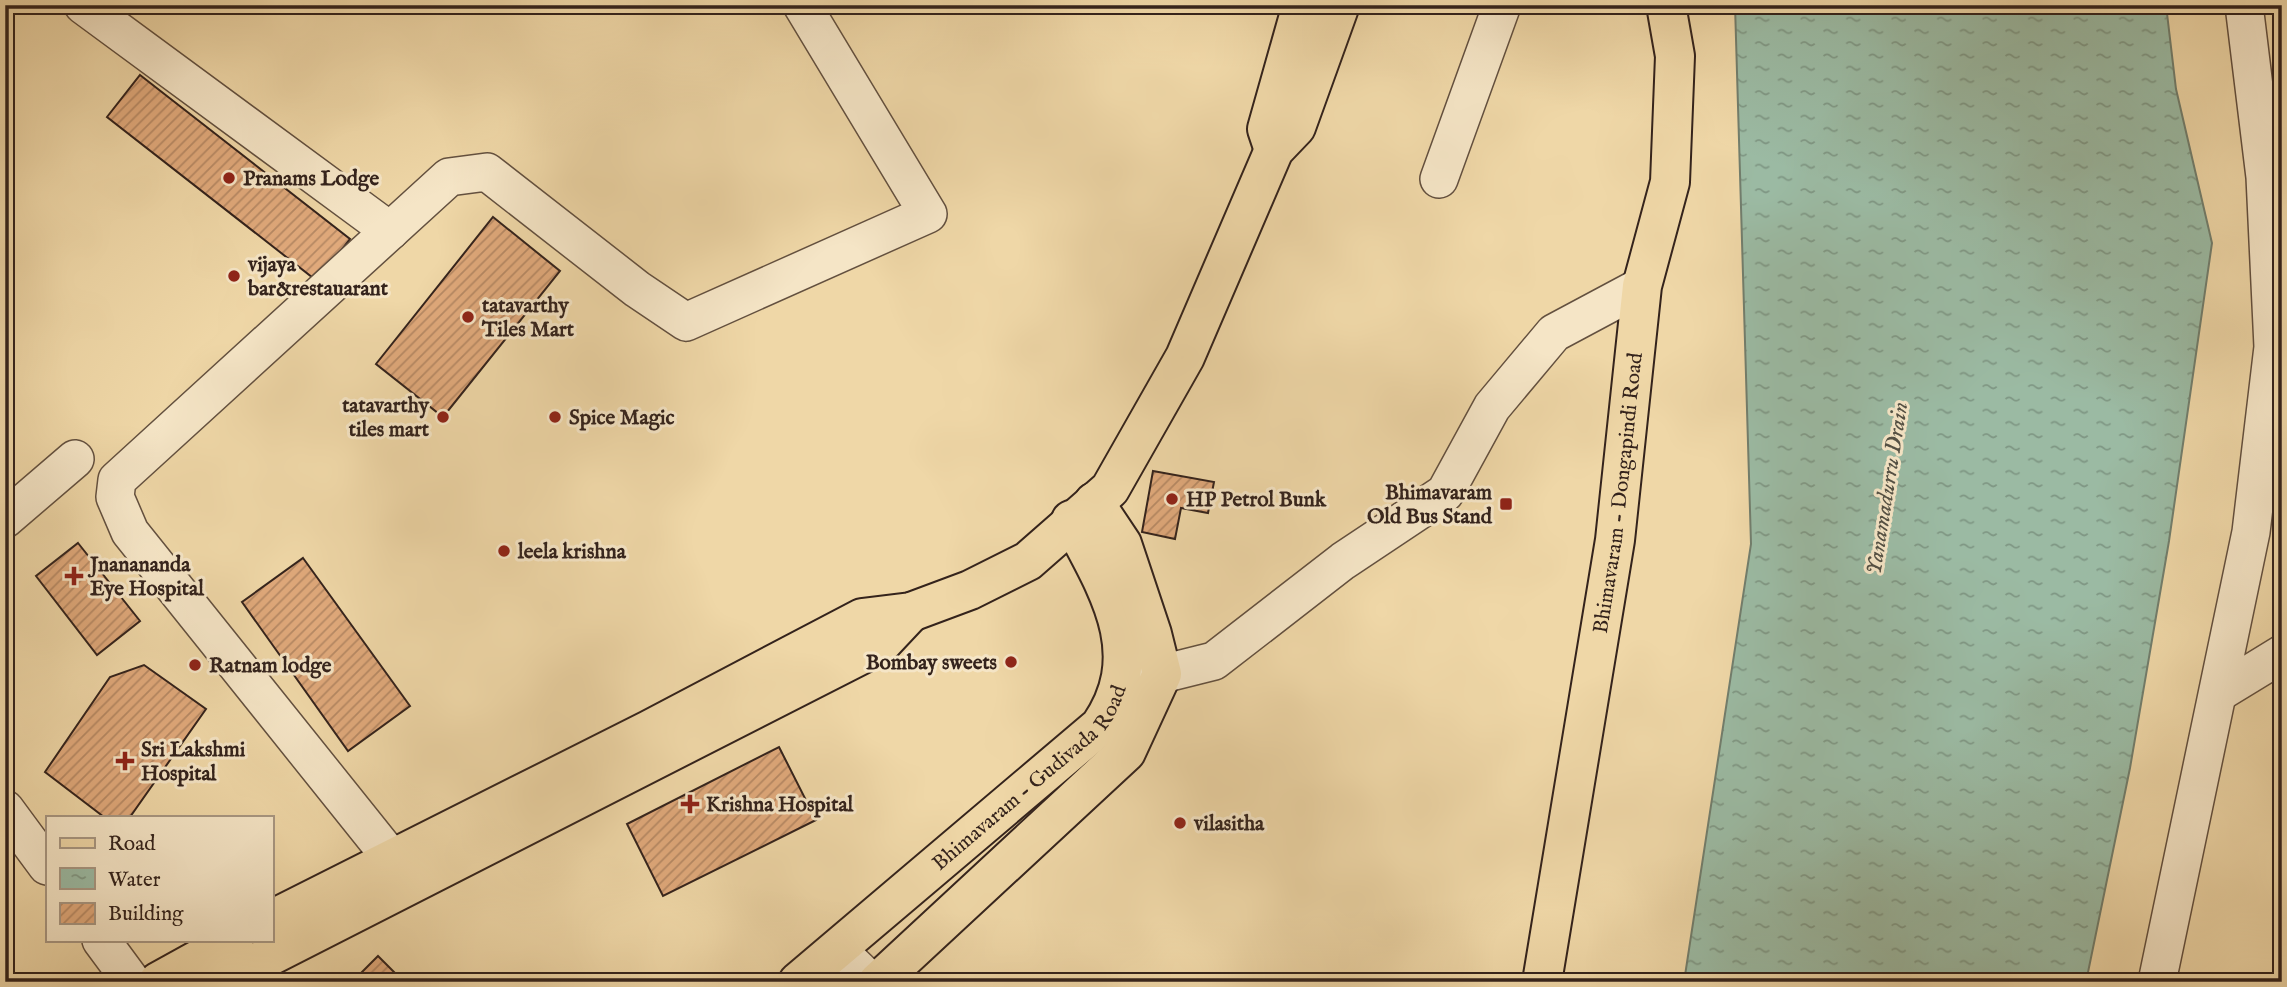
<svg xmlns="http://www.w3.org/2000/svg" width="2287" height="987" font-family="'IM FELL English',serif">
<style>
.water{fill:url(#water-ripples);stroke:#727e6d;stroke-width:2}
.building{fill:url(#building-hatch);stroke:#34231c;stroke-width:2}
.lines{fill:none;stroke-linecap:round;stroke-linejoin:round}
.minor-casing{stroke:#63503f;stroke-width:40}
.major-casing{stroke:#34231c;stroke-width:42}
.highway-casing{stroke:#34231c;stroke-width:42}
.minor{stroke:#f5e5c6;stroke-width:37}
.major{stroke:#efd7a7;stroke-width:38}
.highway{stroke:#efd7a7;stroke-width:38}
.poi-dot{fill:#8f2418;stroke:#f5e5c6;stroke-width:2.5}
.labels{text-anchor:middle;stroke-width:6;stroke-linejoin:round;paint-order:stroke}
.poi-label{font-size:21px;font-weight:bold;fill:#34231c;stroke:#f5e5c6;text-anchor:start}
.street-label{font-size:21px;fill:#34231c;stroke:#f5e5c6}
.water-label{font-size:23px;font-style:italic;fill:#535044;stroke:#f5e5c6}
</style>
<defs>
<pattern id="water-ripples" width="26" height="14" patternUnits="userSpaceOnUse" patternTransform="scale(1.75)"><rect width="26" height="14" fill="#9bbaa3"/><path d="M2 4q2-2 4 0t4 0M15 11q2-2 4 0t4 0" fill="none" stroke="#7f9784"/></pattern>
<pattern id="building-hatch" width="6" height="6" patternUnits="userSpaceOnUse" patternTransform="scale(1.75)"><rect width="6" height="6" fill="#e0a97b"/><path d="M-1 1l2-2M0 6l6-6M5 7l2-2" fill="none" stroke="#b68964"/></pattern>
</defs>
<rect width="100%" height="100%" fill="#efd7a7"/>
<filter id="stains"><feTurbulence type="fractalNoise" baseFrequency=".00286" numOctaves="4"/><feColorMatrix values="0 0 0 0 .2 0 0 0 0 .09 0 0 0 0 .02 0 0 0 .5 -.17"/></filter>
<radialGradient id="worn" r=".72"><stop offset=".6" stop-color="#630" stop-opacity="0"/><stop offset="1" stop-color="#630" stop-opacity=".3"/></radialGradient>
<polygon class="water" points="1735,5 2166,5 2176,89 2212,243 2169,541 2130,768 2086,982 1684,982 1751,544"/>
<g class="building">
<polygon points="140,75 350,239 317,281 107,117"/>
<polygon points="493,217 560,271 443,417 376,364"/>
<polygon points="1153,471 1214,482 1208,513 1181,508 1175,539 1142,532"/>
<polygon points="78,543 140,621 97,655 36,576"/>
<polygon points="303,558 410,706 348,751 242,602"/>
<polygon points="144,665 206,709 130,817 104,817 45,772 110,677"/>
<polygon points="779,747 816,820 663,896 627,824"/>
<polygon points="378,956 404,982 352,982"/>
</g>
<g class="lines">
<defs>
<g id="minor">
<polyline points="83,5 390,231"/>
<polyline points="1439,179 1502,5"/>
<polyline points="5,519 75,459"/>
<polyline points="1132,667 1162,674 1214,661 1343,561 1445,493 1492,407 1554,333 1642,286"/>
<polyline points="2220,692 2282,654"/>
<polyline points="5,809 47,866"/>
<polyline points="405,885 392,859 130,532 115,497 117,480 449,177 487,172 637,289 686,322 928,214 802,5"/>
<polyline points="101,940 132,982"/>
<polyline points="837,949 871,982"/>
<polyline points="2157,982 2251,532 2273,347 2265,177 2244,5"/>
</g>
<g id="major">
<path id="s1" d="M798 982 1100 726C1150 653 1107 588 1071 520"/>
<polyline points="878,982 1126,752 1162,674 1152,634 1122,544 1094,502"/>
<path id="s2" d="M1542 982 1615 540 1642 286 1670 182 1675 56 1666 5"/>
</g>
<g id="highway">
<polyline points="1274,150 1267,129 1302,5"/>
<polyline points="271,920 649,730 862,618 911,612 970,590 1028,561 1110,489 1185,357 1274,150 1296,127 1340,5"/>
<polyline points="158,982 234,940"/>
<polyline points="219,982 880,645 911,612"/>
</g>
</defs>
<use href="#minor" class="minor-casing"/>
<use href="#major" class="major-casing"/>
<use href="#highway" class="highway-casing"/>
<use href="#minor" class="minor"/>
<use href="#major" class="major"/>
<use href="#highway" class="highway"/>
</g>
<g class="poi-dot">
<circle cx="229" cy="178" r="7"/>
<circle cx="234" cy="276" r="7"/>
<circle cx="468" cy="317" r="7"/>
<circle cx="443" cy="417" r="7"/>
<circle cx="555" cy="417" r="7"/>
<circle cx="1172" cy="499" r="7"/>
<rect x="1499" y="497" width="14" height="14" rx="3.5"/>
<circle cx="504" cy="551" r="7"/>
<path d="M70.5 565.5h7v7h7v7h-7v7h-7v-7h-7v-7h7z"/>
<circle cx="1011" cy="662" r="7"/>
<circle cx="195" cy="665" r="7"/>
<path d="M121.5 750.5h7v7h7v7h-7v7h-7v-7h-7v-7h7z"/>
<path d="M686.5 793.5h7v7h7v7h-7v7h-7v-7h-7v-7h7z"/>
<circle cx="1180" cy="823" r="7"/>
</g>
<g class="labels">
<g class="poi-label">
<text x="243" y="185">Pranams Lodge</text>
<text x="248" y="271">vijaya<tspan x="248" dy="24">bar&amp;restauarant</tspan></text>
<text x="482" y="312">tatavarthy<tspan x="482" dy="24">Tiles Mart</tspan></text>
<text x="429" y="412" text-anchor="end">tatavarthy<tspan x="429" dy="24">tiles mart</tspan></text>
<text x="569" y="424">Spice Magic</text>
<text x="1492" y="499" text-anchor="end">Bhimavaram<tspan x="1492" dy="24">Old Bus Stand</tspan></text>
<text x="1186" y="506">HP Petrol Bunk</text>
<text x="518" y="558">leela krishna</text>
<text x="90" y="571">Jnanananda<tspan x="90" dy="24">Eye Hospital</tspan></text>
<text x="997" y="669" text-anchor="end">Bombay sweets</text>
<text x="209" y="672">Ratnam lodge</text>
<text x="141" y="756">Sri Lakshmi<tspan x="141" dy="24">Hospital</tspan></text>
<text x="706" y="811">Krishna Hospital</text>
<text x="1194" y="830">vilasitha</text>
</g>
<g class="street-label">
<text dy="7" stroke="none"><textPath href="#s2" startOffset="495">Bhimavaram - Dongapindi Road</textPath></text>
<text dy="7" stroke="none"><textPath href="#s1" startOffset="310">Bhimavaram - Gudivada Road</textPath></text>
</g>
<g class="water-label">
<text transform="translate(1886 488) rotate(-81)" y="8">Yanamadurru Drain</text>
</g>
</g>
<rect width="2287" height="987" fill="none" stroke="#efd7a7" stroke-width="28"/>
<rect x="7" y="7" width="2273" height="973" fill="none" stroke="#34231c" stroke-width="3.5"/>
<rect x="14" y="14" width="2259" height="959" fill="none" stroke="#34231c" stroke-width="2"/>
<rect x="46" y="816" width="228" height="126" fill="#f5e5c6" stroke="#a89782" stroke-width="2"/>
<rect x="60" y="838" width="35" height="10" fill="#efd7a7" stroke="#a89782" stroke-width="2"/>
<text x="108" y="850" font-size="21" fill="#34231c">Road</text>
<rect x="60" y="868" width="35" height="21" fill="url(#water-ripples)" stroke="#a89782" stroke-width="2"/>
<text x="108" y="886" font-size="21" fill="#34231c">Water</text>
<rect x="60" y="903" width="35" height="21" fill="url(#building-hatch)" stroke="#a89782" stroke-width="2"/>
<text x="108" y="920" font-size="21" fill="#34231c">Building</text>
<rect width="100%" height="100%" filter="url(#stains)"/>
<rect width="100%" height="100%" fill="url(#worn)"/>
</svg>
